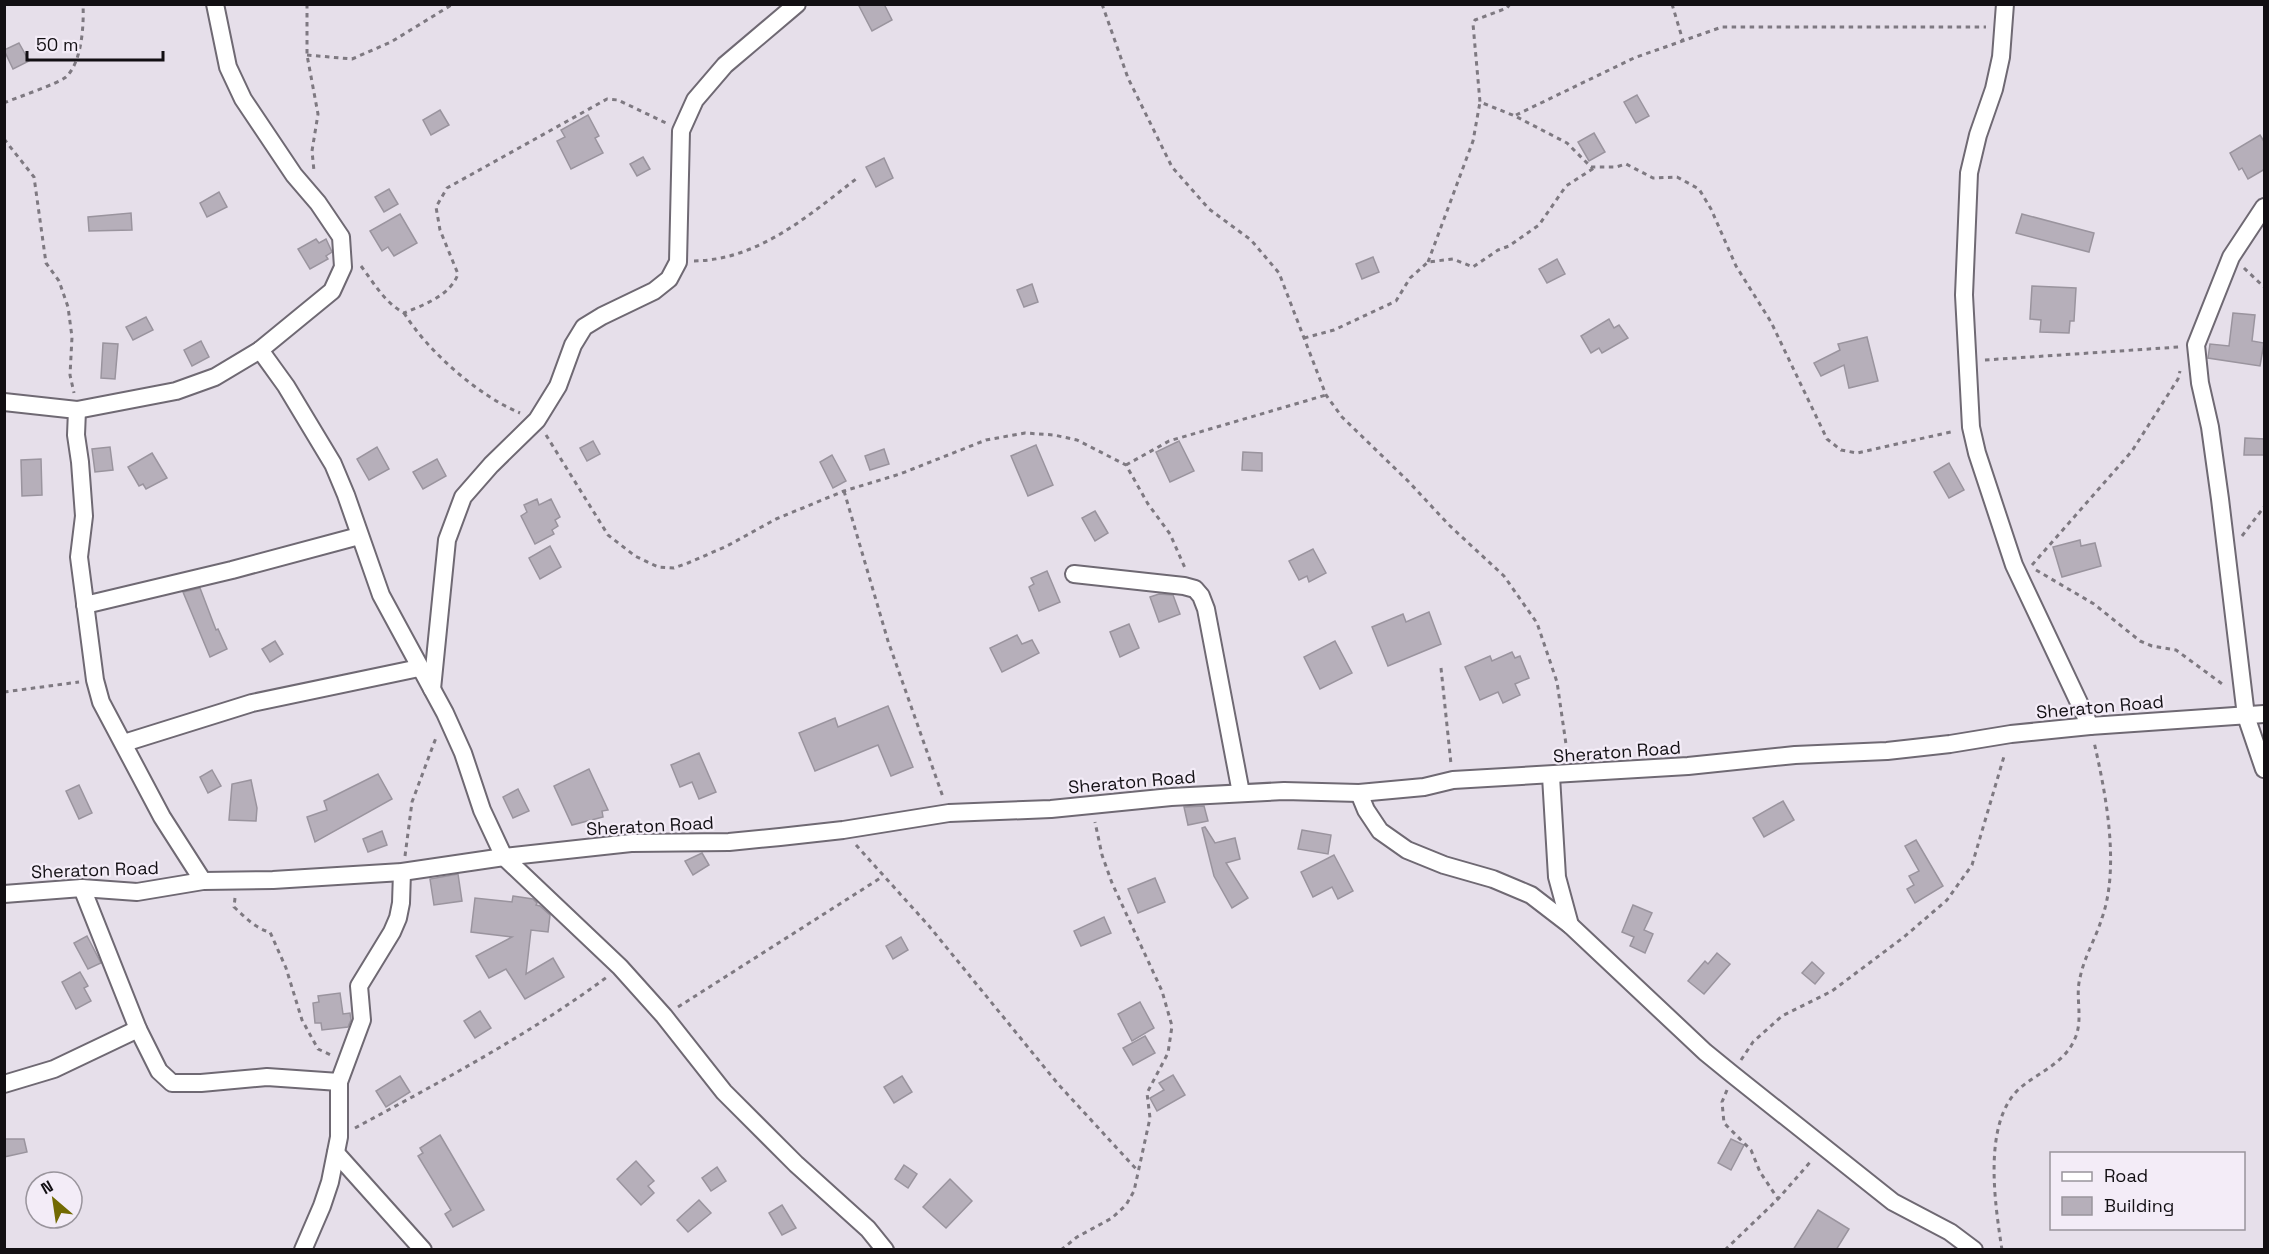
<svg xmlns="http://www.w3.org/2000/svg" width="2269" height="1254" font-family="'Space Grotesk',sans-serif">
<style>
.building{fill:#b6afba;stroke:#9a949e;stroke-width:1.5}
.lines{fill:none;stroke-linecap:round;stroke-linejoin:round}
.minor-casing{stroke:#6f6973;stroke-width:20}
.path{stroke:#7e7981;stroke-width:3;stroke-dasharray:4.5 4.5;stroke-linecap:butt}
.minor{stroke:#fff;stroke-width:16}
.labels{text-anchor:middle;stroke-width:4.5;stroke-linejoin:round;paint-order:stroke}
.street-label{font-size:18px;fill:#120f13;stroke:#f3ecf7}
</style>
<rect width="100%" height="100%" fill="#e6dfea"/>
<g class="building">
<polygon points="858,4 884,4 892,20 872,31"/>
<polygon points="19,43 29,61 13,69 4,50"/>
<polygon points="1637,95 1649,116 1636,123 1624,102"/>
<polygon points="440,110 449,125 431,135 423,120"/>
<polygon points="588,115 599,136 595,138 603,153 571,169 557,141 565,137 561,130"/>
<polygon points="1594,133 1605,152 1589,161 1578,142"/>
<polygon points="2260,135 2265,143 2265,169 2248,179 2242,168 2239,170 2230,153"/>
<polygon points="643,157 650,169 637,176 630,164"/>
<polygon points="884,158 893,178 876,187 866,167"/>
<polygon points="389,189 398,204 384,212 375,197"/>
<polygon points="219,192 227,207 207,217 200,203"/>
<polygon points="131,213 132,230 89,231 88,217"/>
<polygon points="400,214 417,243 394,256 388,247 382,251 370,231"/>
<polygon points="2022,214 2094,233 2089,252 2016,233"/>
<polygon points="316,239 319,243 326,239 332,252 326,256 328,259 310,269 298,249"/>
<polygon points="1373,257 1379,272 1362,279 1356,264"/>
<polygon points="1557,259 1565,274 1547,283 1539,269"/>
<polygon points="1032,284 1038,302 1024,307 1017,290"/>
<polygon points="2032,286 2076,288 2074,321 2070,321 2069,333 2040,332 2041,320 2030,319"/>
<polygon points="2233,313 2255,315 2252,341 2264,343 2260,366 2208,358 2210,344 2229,346"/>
<polygon points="146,317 153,330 133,340 126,327"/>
<polygon points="1609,319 1614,328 1619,325 1628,338 1602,353 1599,348 1591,353 1581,336"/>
<polygon points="1867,337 1878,381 1849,388 1844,365 1821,376 1814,363 1840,350 1838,344"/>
<polygon points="201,341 209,357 192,366 184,350"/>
<polygon points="103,343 118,344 115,379 101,378"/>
<polygon points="2245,438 2265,439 2265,455 2244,455"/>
<polygon points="593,441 600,454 587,461 580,448"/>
<polygon points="1179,441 1194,471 1170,482 1156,452"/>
<polygon points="1036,445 1053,485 1028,496 1011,456"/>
<polygon points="110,447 113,470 95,472 92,449"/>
<polygon points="377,447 389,469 369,480 357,459"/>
<polygon points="884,449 889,464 870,470 865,456"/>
<polygon points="1243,452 1262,453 1262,471 1242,470"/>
<polygon points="152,453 167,478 146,489 143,484 139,486 128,467"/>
<polygon points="832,455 846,481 833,488 820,462"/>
<polygon points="41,459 42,495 22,496 21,460"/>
<polygon points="437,459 446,476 423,489 413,472"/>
<polygon points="1949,463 1964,490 1949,498 1934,472"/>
<polygon points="537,499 539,505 551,499 560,517 555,520 558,526 552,530 554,534 535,544 521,516 527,512 524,505"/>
<polygon points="1095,511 1108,533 1095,541 1082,518"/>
<polygon points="2080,540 2081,546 2095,543 2101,566 2062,577 2053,547"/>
<polygon points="550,546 561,567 540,579 529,558"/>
<polygon points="1313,549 1326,573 1309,582 1307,576 1299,580 1289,561"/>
<polygon points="1047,571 1060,602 1039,611 1029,587 1034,584 1031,578"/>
<polygon points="200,588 216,630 218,629 227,649 210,657 183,592"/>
<polygon points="1159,594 1173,595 1180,614 1159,622 1150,597"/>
<polygon points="1429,612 1441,644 1388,666 1372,627 1403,614 1406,622"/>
<polygon points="1129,624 1139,648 1120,657 1110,632"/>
<polygon points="1017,635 1022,644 1032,640 1039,653 1002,672 990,648"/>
<polygon points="275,641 283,654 270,662 262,649"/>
<polygon points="1335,641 1352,673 1320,689 1304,657"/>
<polygon points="1512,652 1515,658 1520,656 1529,678 1515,684 1520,695 1503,703 1498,692 1480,700 1465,667 1490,656 1492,661"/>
<polygon points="888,706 913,767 891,776 878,745 815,771 799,733 835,718 838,727"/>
<polygon points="699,753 716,792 699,799 692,782 680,787 671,765"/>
<polygon points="589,769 608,810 602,811 603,817 572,825 554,786"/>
<polygon points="212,770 221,786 208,793 200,777"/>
<polygon points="378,774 392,799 315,842 307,817 327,810 324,801"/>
<polygon points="251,780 257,808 256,821 229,820 232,784"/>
<polygon points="79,785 92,813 79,819 66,791"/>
<polygon points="518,789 529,811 513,818 503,797"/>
<polygon points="1783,801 1794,820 1764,837 1753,818"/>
<polygon points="1204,806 1208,821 1188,825 1184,807"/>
<polygon points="1205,827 1215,843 1235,838 1240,859 1226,863 1248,898 1232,908 1214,876 1202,828"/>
<polygon points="1302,830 1331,835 1328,854 1298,849"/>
<polygon points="382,831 387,845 368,852 363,839"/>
<polygon points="1916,840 1943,886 1915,903 1907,889 1914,885 1909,876 1919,871 1905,846"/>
<polygon points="702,853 709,865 693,875 685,861"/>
<polygon points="1334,855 1353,891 1338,899 1332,887 1313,897 1301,872"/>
<polygon points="458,874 462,901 434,905 430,879"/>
<polygon points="1155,878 1165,902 1138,913 1128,889"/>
<polygon points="513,896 533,899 537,903 536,905 540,906 550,915 548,932 531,930 526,974 553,958 564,977 525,999 506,969 489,978 476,956 512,937 471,932 475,898 512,902"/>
<polygon points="1633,905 1652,913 1644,930 1653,934 1645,953 1630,946 1634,937 1622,932"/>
<polygon points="1104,917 1111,933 1081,946 1074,931"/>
<polygon points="87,936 101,963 88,969 74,943"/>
<polygon points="901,937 908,950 893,959 886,946"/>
<polygon points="1717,953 1730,964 1704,994 1688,981 1705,961 1708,964"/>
<polygon points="1812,962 1824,973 1815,984 1802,973"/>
<polygon points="80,972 88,986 84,988 91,1001 76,1009 62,982"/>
<polygon points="340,993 343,1014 350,1013 351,1020 348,1027 322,1030 321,1023 315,1023 313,1003 319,1002 318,996"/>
<polygon points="1140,1002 1154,1028 1132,1041 1118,1014"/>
<polygon points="480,1011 491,1028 475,1038 464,1021"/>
<polygon points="1145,1036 1155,1053 1133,1065 1123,1048"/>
<polygon points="1173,1075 1185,1095 1157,1111 1150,1098 1164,1090 1159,1083"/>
<polygon points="400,1076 410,1092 386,1107 376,1091"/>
<polygon points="902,1076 912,1092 894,1103 884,1087"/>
<polygon points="440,1135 484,1210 453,1227 445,1214 451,1210 418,1156 423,1153 420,1148"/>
<polygon points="4,1139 24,1139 27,1152 4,1157"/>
<polygon points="1731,1139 1744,1145 1731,1170 1718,1163"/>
<polygon points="636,1161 654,1181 648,1186 654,1193 641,1205 617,1179"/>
<polygon points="904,1165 917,1174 908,1188 895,1179"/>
<polygon points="717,1167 726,1181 711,1191 702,1178"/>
<polygon points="950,1179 972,1201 946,1228 923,1207"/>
<polygon points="699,1200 711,1213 688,1232 677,1220"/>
<polygon points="782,1205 796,1228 782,1235 769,1213"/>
<polygon points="1818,1210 1849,1229 1836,1250 1793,1250"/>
</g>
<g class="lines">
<defs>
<g id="minor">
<polyline points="2005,4 2001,57 1994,89 1978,135 1969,173 1964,295 1971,427 1977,453 2014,565 2090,726"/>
<polyline points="2264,207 2231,257 2196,345 2200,383 2210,427 2220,499 2246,716 2264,769"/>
<polyline points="260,350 286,386 333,464 346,495 381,595 445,713 463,753 482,810 504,857 620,967 664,1016 724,1092 796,1164 868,1229 885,1250"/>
<polyline points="4,402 77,410 176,391 215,377 260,350 332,291 343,267 341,237 318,203 294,175 243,99 228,67 215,4"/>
<polyline points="77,410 76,435 80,462 84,516 79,557 95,680 101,702 162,817 203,881"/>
<polyline points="1074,574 1184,586 1195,589 1201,596 1206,609 1241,793"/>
<polyline points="85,605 232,570 359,536"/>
<polyline points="432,689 447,540 463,497 491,465 537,420 558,386 573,345 584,327 602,316 654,291 669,279 678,262 681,131 695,100 725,65 797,4"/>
<polyline points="124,743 252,703 419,668"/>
<polyline points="1551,776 1557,877 1570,925"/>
<polyline points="1359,793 1366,810 1380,831 1407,850 1444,865 1493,879 1531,895 1570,925 1705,1052 1732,1074 1893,1202 1950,1232 1974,1250"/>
<polyline points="82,888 138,1029 159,1071 172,1083 201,1083 267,1077 339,1082"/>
<polyline points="4,894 82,888 137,892 203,881 273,880 402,872 504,857 631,843 729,842 780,837 843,830 949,813 1051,809 1171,797 1284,791 1359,793 1424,787 1453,780 1688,766 1795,755 1887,751 1950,744 2011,734 2090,726 2264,714"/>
<polyline points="4,1084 54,1069 138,1029"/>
<polyline points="336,1153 423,1250"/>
<polyline points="303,1250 322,1206 330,1182 339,1137 339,1082 362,1020 359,986 392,932 398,918 401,903 402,872"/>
</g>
</defs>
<use href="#minor" class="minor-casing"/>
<g class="path">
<polyline points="307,4 307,55 318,114 312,151 314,171"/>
<polyline points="1102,4 1128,78 1172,167 1209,209 1251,240 1279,273 1326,395 1342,417 1408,481 1449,525 1504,576 1537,623 1557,682 1568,758"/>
<polyline points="1510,4 1507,8 1475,20 1473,24 1480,102 1515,116 1567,143 1591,167 1616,167 1626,164 1653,178 1677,177 1699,189 1711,209 1736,266 1771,322 1827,439 1841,450 1857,453 1955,431"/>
<polyline points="1672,4 1683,41"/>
<polyline points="307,55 352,59 391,42 453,4"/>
<path d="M4 103C18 97 57 84 66 77 82 62 84 25 83 4"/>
<polyline points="1516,115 1634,58 1722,27 1986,27"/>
<polyline points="4,139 34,177 46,263 59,281 68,307 72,337 70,375 74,393"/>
<path d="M694 261C758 260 808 216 856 179"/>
<polyline points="1428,262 1473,141 1480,102"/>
<path d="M361 266C374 283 384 302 404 313 423 305 450 296 458 274L440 230 436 207 447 188 607 99 618 100 666 123"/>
<polyline points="2244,268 2264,287"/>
<path d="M404 313C428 351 477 395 520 413"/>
<polyline points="1304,338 1334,330 1396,301 1410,278 1428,262 1453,259 1473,267 1498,250 1509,246 1539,225 1566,186 1594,168"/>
<polyline points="1985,360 2179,347"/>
<polyline points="546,435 608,535 635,556 658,567 674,568 688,563 727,546 776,519 844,491 900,474 986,440 1025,433 1054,435 1077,440 1126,465 1148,504 1170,534 1185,568"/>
<polyline points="1126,465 1169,441 1326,395"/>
<polyline points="844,491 888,641 943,797"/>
<polyline points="2242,536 2264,507"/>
<polyline points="2032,565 2132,451 2178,379 2180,371"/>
<polyline points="2036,570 2094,604 2140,641 2152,646 2176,650 2225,686"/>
<polyline points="1441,668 1451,764"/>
<polyline points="4,692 79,682"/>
<polyline points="856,845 929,926 1058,1084 1137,1170"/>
<polyline points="405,856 412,802 437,735"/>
<path d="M235 898 234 907C245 917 256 929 270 932L286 968 302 1020 318 1049 331 1055"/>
<polyline points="678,1007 882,877"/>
<polyline points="1741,1060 1753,1042 1782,1016 1832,991 1904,937 1947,900 1972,865 2005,753"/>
<polyline points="1727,1090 1722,1102 1724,1123 1751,1150 1760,1172 1778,1199"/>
<path d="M355 1128C440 1082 530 1034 607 977"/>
<polyline points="1061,1250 1077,1237 1112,1218 1126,1205 1134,1191 1150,1118 1147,1093 1168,1053 1172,1026 1162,991 1112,883 1102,855 1095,822"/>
<polyline points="1725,1250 1778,1199 1812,1160"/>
<path d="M2002 1250C1995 1204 1982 1122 2020 1088 2040 1071 2066 1063 2076 1036 2083 1017 2075 996 2080 978 2084 957 2096 938 2102 918 2120 867 2106 794 2094 742"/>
</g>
<use href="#minor" class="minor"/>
</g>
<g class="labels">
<g class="street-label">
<text transform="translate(2100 707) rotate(-5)" y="6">Sheraton Road</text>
<text transform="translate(1617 752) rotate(-4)" y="6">Sheraton Road</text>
<text transform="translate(1132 782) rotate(-5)" y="6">Sheraton Road</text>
<text transform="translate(650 826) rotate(-3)" y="6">Sheraton Road</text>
<text transform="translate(95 870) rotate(-2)" y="6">Sheraton Road</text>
</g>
</g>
<rect width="2269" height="1254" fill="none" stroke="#120f13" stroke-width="12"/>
<rect x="2050" y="1152" width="195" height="78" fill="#f3ecf7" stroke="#99949c" stroke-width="1.5"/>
<rect x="2062" y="1172" width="30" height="9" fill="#ffffff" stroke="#99949c" stroke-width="1.5"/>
<text x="2104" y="1182" font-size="18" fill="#120f13">Road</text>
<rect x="2062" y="1197" width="30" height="18" fill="#b6afba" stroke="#99949c" stroke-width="1.5"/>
<text x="2104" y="1212" font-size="18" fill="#120f13">Building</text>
<g transform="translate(54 1200) rotate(331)"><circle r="28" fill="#f3ecf7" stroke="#99949c" stroke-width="1.5"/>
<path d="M0-4.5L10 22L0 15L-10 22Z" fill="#726a02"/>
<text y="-9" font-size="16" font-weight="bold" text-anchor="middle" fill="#120f13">N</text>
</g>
<path d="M27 51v9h136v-9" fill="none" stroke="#120f13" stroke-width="3"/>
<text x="36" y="51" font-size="18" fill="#120f13" stroke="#f3ecf7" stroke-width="4.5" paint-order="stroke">50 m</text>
</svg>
